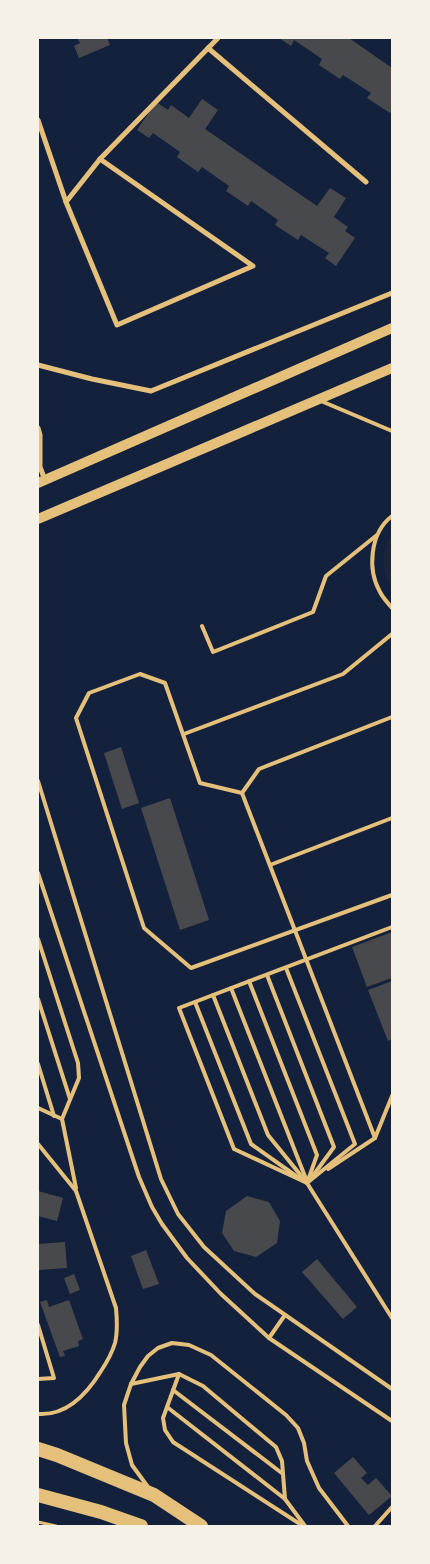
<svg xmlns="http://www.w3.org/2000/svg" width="430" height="1564" font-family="'Sofia Sans Condensed',sans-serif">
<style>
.green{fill:#1d2539}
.building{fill:#48494c}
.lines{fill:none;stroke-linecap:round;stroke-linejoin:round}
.path{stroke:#e5c07b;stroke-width:3}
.service{stroke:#e5c07b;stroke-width:4}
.minor{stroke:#e5c07b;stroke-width:5}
.secondary{stroke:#e5c07b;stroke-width:10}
.trunk{stroke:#e5c07b;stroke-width:14}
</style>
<rect width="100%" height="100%" fill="#14213d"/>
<path class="green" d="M392 534V590C382 570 380 554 392 534Z"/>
<g class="building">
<polygon points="77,38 107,38 110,45 79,58 74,46 80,43"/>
<polygon points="279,38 349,38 392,68 392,109 390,113 367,98 371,93 343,75 340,79 319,65 322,59 294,40 291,46"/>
<polygon points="202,99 218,110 205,129 317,206 330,188 346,198 334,217 348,227 345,231 355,238 336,266 325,258 329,253 301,235 298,240 275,225 278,220 251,201 248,206 226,191 229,186 202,167 198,172 177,157 180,152 153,133 149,138 137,130 156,102 168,110 171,105 189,118"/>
<polygon points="121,747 139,803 122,809 104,753"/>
<polygon points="170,798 209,920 180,930 141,808"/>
<polygon points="392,932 392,978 367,987 352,947"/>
<polygon points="392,981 392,1039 388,1041 368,990"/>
<polygon points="38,1191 63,1198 57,1221 38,1216"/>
<polygon points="247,1196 269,1202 280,1221 277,1243 256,1257 234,1251 222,1233 226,1211"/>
<polygon points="65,1242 67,1268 39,1270 38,1244"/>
<polygon points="146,1250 159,1284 143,1289 131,1256"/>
<polygon points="317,1259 357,1307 343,1319 302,1272"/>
<polygon points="74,1274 80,1290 70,1294 64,1278"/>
<polygon points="47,1300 49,1307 69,1300 83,1339 78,1341 79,1346 63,1351 65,1356 60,1357 40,1302"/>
<polygon points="353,1457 367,1473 361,1478 368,1485 376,1478 392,1496 369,1515 334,1473"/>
</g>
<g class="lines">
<polyline class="path" points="38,1522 56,1526"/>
<g class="service">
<polyline points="321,401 392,431"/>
<path d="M392 516C370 533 367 569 380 592 383 598 388 603 392 608"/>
<polyline points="202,626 213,652 313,612 326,576 377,535"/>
<polyline points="184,734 343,674 392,634"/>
<polyline points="38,781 161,1179 178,1214 204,1247 255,1294 392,1389"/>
<polyline points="242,793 200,783 165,683 140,674 89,693 76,718 144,928 191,968 392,895"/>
<polyline points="242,793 375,1138"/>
<polyline points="242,793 259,769 392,717"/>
<polyline points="270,865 392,818"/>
<polyline points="38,873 139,1177 152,1207 162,1224 187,1258 221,1294 269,1338 392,1421"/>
<polyline points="38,939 78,1063 79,1078 62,1119 76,1188"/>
<polyline points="286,968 355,1144 307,1183"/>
<polyline points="267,975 334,1147 312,1177"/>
<polyline points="249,981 317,1155 307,1183"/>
<polyline points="231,988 306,1179"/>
<polyline points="213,995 268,1135 307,1183 392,1318"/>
<polyline points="38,999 70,1099"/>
<polyline points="195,1002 251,1144 299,1178"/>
<polyline points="38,1064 54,1116"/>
<polyline points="38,1108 62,1119"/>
<path d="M38 1144 76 1191 116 1308C117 1319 118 1331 115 1343 112 1353 107 1362 101 1371 87 1394 67 1416 38 1414"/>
<polyline points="328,1169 375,1138 392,1096"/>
<polyline points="307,1183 234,1149 179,1008 392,927"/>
<polyline points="38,1325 54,1378 38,1379"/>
<polyline points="269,1338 285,1315"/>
<polyline points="179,1374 163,1418 165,1430 173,1442 303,1526"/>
<polyline points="131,1384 179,1374 203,1386 276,1447 282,1461 285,1499 305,1526"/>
<polyline points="173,1390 283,1474"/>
<polyline points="167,1407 285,1499"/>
<polyline points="148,1487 132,1465 126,1443 124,1405 131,1384 140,1367 148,1356 158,1348 172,1343 189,1345 211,1355 286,1415 298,1428 304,1443 307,1461 319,1488 348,1526"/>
<polyline points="375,1526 392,1507"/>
</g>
<g class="minor">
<polyline points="208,48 366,182"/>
<polyline points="38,120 66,202 117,325 253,266 100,159"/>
<polyline points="66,202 100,159 218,38"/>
<polyline points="38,365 92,379 151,391 392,293"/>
<polyline points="38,428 40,435 40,467 45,480"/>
</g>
<g class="secondary">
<polyline points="38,483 392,328"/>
<polyline points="38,519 392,368"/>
</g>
<g class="trunk">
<polyline points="38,1449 57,1455 154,1495 201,1526"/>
<polyline points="38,1495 101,1512 141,1526"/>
</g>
</g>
<rect width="430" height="1564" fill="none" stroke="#f6f1e7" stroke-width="78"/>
</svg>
